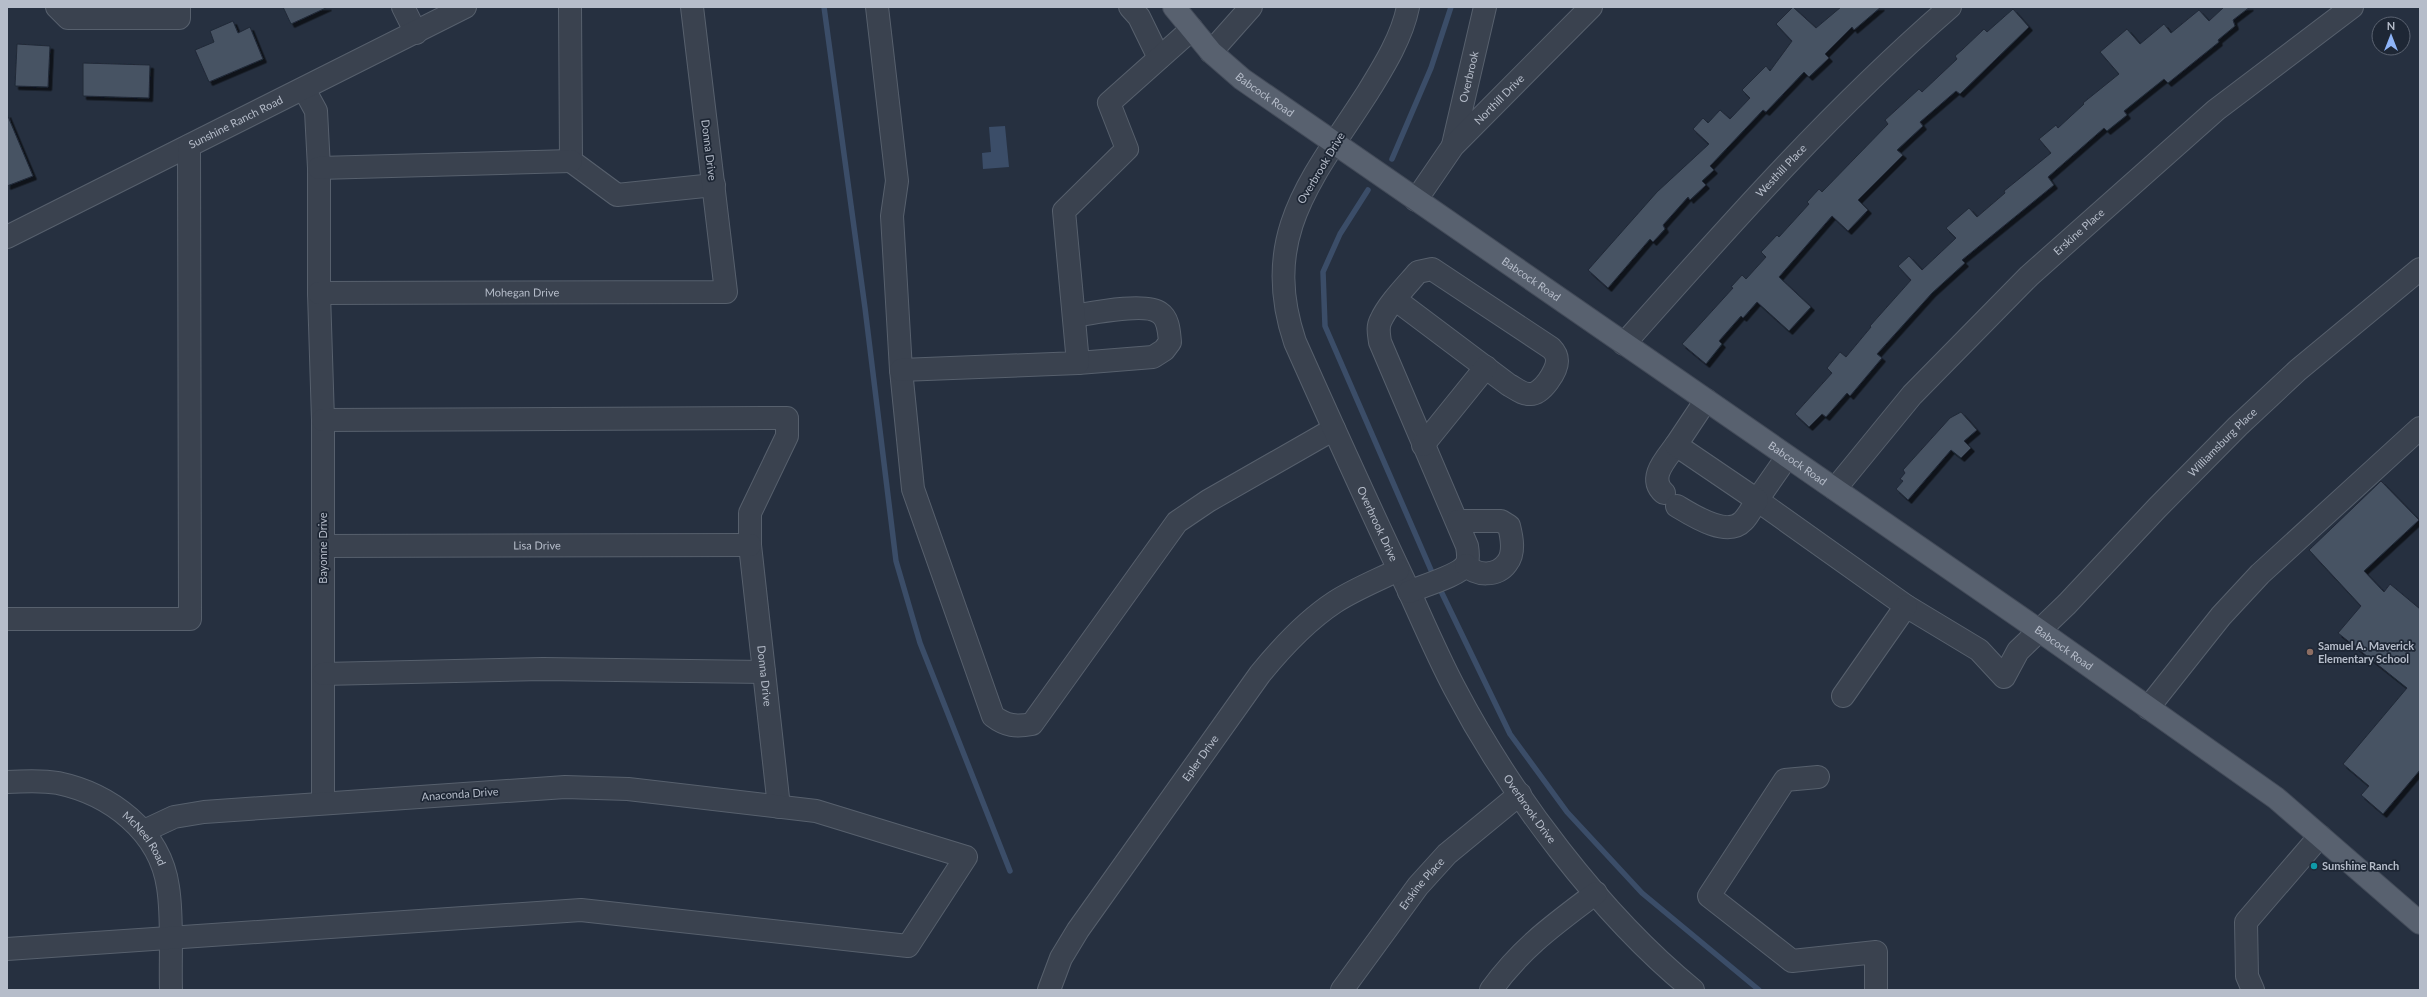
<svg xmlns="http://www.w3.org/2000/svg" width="2427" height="997" font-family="Lato,sans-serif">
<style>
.water{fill:#3b4d68}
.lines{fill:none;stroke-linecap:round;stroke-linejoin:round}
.stream{stroke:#3b4d68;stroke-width:5.5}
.building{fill:#475263;stroke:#202937;filter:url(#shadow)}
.minor-casing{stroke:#57606d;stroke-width:24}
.major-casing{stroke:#434b59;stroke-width:24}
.minor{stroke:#3a424f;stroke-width:22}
.major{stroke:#58616f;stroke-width:22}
.education-dot{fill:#8d6e63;stroke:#1e2735;stroke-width:1.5}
.culture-dot{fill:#0f9aa8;stroke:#1e2735;stroke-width:1.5}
.labels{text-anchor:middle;stroke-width:3.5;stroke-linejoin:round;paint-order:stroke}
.street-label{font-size:11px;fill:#b6bdca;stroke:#1e2735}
.poi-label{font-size:11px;font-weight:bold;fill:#b6bdca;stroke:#1e2735;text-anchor:start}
</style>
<defs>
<filter id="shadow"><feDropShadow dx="3.5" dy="3.5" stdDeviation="0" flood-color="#0009"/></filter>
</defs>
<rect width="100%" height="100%" fill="#263040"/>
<polygon class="water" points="1005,126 1009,167 983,169 982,153 991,152 989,127"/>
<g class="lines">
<g class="stream">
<polyline points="824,7 865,308 896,561 920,643 1010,871"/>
<polyline points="1392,159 1431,68 1451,7"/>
<polyline points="1368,190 1340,234 1323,272 1325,326 1434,577"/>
<polyline points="1438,585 1510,734 1567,812 1642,893 1759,990"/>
</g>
</g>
<g class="building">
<polygon points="283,7 328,7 291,24"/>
<polygon points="1793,7 1816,28 1841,7 1881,7 1854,30 1852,27 1825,54 1829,58 1809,77 1804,72 1766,112 1763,110 1710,166 1714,170 1702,181 1706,185 1690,200 1688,197 1663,225 1665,229 1653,242 1650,239 1608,288 1588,270 1657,192 1709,144 1693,129 1703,118 1708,123 1720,110 1730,119 1750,98 1742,90 1766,66 1770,71 1792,41 1776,24"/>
<polygon points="2224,7 2250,7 2233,20 2235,26 2218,40 2219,42 2168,83 2164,79 2124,111 2127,115 2107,131 2104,128 2048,177 2054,185 1962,260 1965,263 1932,293 1877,354 1882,358 1850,396 1847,393 1826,417 1822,414 1809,427 1795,414 1832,373 1827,368 1840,352 1846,357 1871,327 1870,326 1911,280 1898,266 1909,256 1922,270 1956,238 1946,228 1969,208 1977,217 2005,193 2004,191 2051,153 2039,139 2056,125 2058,128 2084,104 2083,103 2119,74 2100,52 2127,29 2140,44 2164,24 2171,33 2199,10 2209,21"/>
<polygon points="2013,9 2029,27 1960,94 1956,91 1920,122 1923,126 1897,150 1903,155 1858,200 1868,210 1848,231 1832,216 1779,277 1811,307 1789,331 1757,302 1743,318 1741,316 1719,341 1722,344 1706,364 1682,344 1733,288 1731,287 1742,275 1746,279 1766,257 1761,252 1777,235 1779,237 1809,204 1807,202 1819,189 1822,192 1888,124 1885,120 1919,89 1922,92 1957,59 1955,56 1963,49 1984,29 1987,32"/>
<polygon points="233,21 238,33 250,27 263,59 209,82 195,50 214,42 210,31"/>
<polygon points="17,44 50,46 48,87 15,86"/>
<polygon points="83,63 150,65 149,98 83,96"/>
<polygon points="7,114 33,176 7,186"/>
<polygon points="1961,412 1977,430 1964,441 1971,448 1961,458 1951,450 1908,500 1896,489 1903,481 1900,479 1905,473 1903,470 1950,418"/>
<polygon points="2381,481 2419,520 2364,571 2384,592 2390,584 2420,609 2420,770 2383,814 2361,795 2369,786 2343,764 2407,688 2338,633 2361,606 2309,550"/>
</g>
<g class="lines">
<defs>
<g id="minor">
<polyline points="57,7 68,18 179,18 179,7"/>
<polyline points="403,7 416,33"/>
<polyline points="570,7 571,161 617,195 714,185"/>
<path d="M877 7 897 181 892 216 901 370 913 489 993 716C1006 726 1016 727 1032 724L1177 522 1208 501 1334 429"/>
<polyline points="1130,7 1139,17 1159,58"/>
<path id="s1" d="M1408 7C1402 37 1384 66 1368 92 1313 178 1259 235 1295 342 1332 425 1370 509 1409 591 1424 624 1438 657 1455 689 1510 794 1601 915 1693 990"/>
<polyline points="1211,52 1251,7"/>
<polyline points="304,89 316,111 319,168 319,293 323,420 323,803"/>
<path id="s2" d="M1453 145 1485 7"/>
<polyline points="319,168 571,161"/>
<path id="s3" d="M1416 200 1453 146 1591 7"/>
<path id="s4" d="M7 237 465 7"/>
<path id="s5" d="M319 293 726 292 692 7"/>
<path d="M1396 300 1509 385C1515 388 1523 395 1531 394 1542 394 1557 371 1557 361 1557 355 1555 352 1551 348L1432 269 1418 272C1407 285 1388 304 1381 320 1377 327 1379 334 1380 342L1467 546C1468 552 1469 560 1466 565 1458 576 1422 586 1409 592"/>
<path d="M1074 316C1092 313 1146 302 1160 313 1169 319 1169 333 1170 342L1164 350 1153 357 1078 363"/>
<path id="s6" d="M1624 344C1728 227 1831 110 1950 7"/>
<polyline points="901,370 1078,363 1064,211 1127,149 1109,103 1192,29"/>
<path id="s7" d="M323 420 787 418V436L750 513V545L779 807"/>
<polyline points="1423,445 1486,367"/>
<path id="s8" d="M1787 457 1757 500 1906 606 1979 650 2004 677 2018 651 2067 604 2157 508 2238 426 2298 370 2420 269"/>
<path id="s9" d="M1835 489 1912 395 2029 276 2216 110 2352 7"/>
<path d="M1664 493C1647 478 1666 459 1676 445"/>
<path d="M1677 506C1692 515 1727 538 1743 521 1749 515 1753 506 1757 500L1676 445 1706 400"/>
<path d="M1458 521H1501L1509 526C1512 538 1515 553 1507 563 1497 577 1476 576 1466 565"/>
<path id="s10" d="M323 546 750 545"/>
<polyline points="7,619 190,619 189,146"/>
<polyline points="323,674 543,669 764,672"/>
<polyline points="1843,696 1906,606"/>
<polyline points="2148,708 2221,616 2260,574 2420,428"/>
<polyline points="1818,777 1785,780 1709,896 1792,961 1876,952 1876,990"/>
<path id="s11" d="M7 782C24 781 42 780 58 783 110 794 160 831 168 887 173 918 170 958 171 990"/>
<polyline points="7,949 581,910 908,946 966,857 816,811 628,789 565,787 204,812 174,817 144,831"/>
<path id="s12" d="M1049 990 1061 958 1078 930 1260 674C1282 647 1306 621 1335 602 1355 589 1378 580 1398 570"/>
<path id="s13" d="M1342 990 1418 886 1447 854 1520 794"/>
<path d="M1491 990C1522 947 1555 924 1596 893"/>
<polyline points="2253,990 2247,976 2246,922 2320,836"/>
</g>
<g id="major">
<path id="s14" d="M1174 7 1211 52 1242 79 2040 631 2276 798 2420 923"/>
</g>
</defs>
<use href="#minor" class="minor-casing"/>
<use href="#major" class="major-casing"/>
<use href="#minor" class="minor"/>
<use href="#major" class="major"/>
</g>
<circle class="education-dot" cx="2310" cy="652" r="4"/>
<circle class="culture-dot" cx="2314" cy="866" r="4"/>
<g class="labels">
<g class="street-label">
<text dy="4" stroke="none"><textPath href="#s2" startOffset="70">Overbrook</textPath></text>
<text dy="4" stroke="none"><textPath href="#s14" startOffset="127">Babcock Road</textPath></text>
<text dy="4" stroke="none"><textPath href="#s3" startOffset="131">Northill Drive</textPath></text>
<text dy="4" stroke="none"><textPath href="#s4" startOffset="256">Sunshine Ranch Road</textPath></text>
<text transform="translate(709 150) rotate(83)" y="4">Donna Drive</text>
<text transform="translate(1321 168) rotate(-59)" y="4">Overbrook Drive</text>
<text dy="4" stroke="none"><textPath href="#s6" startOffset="234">Westhill Place</textPath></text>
<text dy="4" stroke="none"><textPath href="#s9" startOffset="355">Erskine Place</textPath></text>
<text dy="4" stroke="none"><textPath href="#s14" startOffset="451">Babcock Road</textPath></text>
<text dy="4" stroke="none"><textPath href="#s5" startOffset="203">Mohegan Drive</textPath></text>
<text dy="4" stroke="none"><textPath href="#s8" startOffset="679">Williamsburg Place</textPath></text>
<text dy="4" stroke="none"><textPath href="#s14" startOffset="775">Babcock Road</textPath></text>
<text dy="4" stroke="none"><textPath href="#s1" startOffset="567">Overbrook Drive</textPath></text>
<text dy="4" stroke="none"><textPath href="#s10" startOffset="214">Lisa Drive</textPath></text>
<text transform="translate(323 548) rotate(-90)" y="4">Bayonne Drive</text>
<text dy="4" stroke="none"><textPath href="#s14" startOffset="1099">Babcock Road</textPath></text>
<text dy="4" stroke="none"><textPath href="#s7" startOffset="731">Donna Drive</textPath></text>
<text dy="4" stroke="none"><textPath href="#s12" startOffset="278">Epler Drive</textPath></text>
<text transform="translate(460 794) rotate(-4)" y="4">Anaconda Drive</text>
<text dy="4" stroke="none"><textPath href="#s1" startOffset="891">Overbrook Drive</textPath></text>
<text dy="4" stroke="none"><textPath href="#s11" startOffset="157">McNeel Road</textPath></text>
<text dy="4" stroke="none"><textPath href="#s13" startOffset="133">Erskine Place</textPath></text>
</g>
<g class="poi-label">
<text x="2318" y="650">Samuel A. Maverick<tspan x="2318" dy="13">Elementary School</tspan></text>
<text x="2322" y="870">Sunshine Ranch</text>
</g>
</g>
<rect width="2427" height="997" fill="none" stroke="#b6bdca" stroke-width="16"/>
<g transform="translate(2391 36)"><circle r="19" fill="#1e2735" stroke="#5b6371"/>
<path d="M0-3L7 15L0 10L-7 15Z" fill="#8eb4f7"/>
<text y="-6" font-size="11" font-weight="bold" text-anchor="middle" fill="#b6bdca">N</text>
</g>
</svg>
